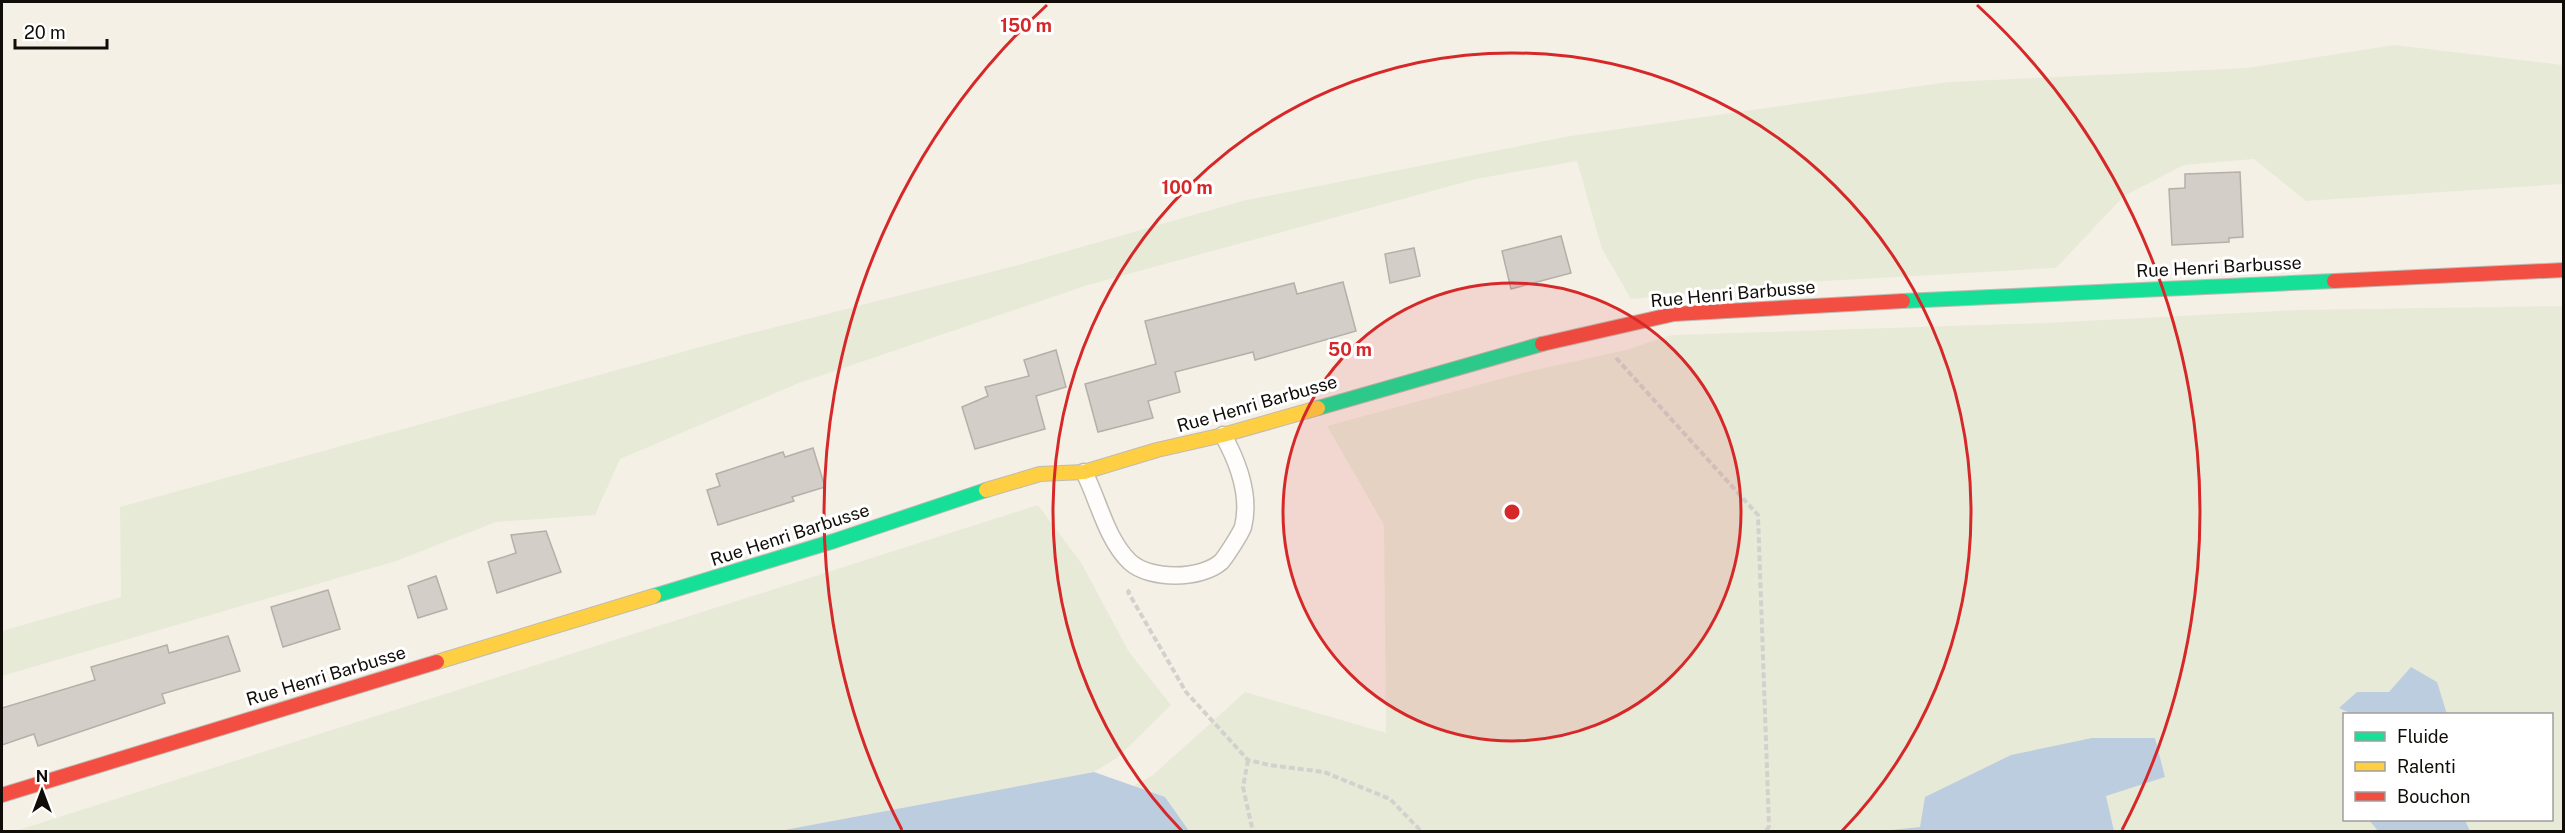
<svg xmlns="http://www.w3.org/2000/svg" width="2565" height="833" font-family="'Public Sans',sans-serif">
<style>
.green{fill:#e8ead8;fill-rule:evenodd}
.water{fill:#bdcde0}
.building{fill:#d4cec8;stroke:#b4afa8;stroke-width:1.5}
.lines{fill:none;stroke-linecap:round;stroke-linejoin:round}
.lane-casing{stroke:#bfbbb3;stroke-width:19}
.fast-casing{stroke:#bfbbb3;stroke-width:16}
.slow-casing{stroke:#bfbbb3;stroke-width:16}
.jam-casing{stroke:#bfbbb3;stroke-width:16}
.path{stroke:#d3d1ce;stroke-width:4;stroke-dasharray:6 3;stroke-linecap:butt}
.lane{stroke:#fefdfb;stroke-width:16}
.fast{stroke:#16e098;stroke-width:14}
.slow{stroke:#ffcf43;stroke-width:14}
.jam{stroke:#f24e42;stroke-width:14}
.ring{fill:none;stroke:#d62828;stroke-width:3}
.labels{text-anchor:middle;stroke-width:6;stroke-linejoin:round;paint-order:stroke}
.street-label{font-size:18px;fill:#100d08;stroke:#fff}
.centre{fill:#d62828;stroke:#fff;stroke-width:3}
.ring-label{font-size:18px;text-anchor:middle;font-weight:bold;fill:#d62828;stroke:#fff;stroke-width:6;stroke-linejoin:round;paint-order:stroke}
</style>
<rect width="100%" height="100%" fill="#f5f0e6"/>
<g class="green">
<polygon points="2394,45 2563,65 2563,184 2306,201 2254,159 2184,165 2124,196 2056,268 1807,282 1631,299 1602,249 1577,161 1476,179 1088,285 799,383 620,459 595,515 496,522 396,561 2,676 2,631 121,597 120,507 740,336 1018,265 1242,201 1570,136 1948,82 2247,68"/>
<path d="M2563 306V831L1050 832 1153 775 1245 692 1386 733 1384 525 1327 426 1526 372 1626 350 1672 335 2043 323 2297 310ZM2344 714H2552V820H2344Z"/>
<polygon points="1038,505 1082,564 1129,652 1171,705 1117,758 1094,772 779,831 12,832"/>
</g>
<g class="water">
<polygon points="2411,667 2437,682 2447,714 2352,714 2339,708 2357,692 2389,692"/>
<polygon points="2092,738 2155,738 2165,777 2106,796 2114,831 1882,831 1920,827 1925,797 2011,755"/>
<polygon points="1094,772 1165,797 1189,831 779,831"/>
<polygon points="2369,820 2465,820 2470,831 2378,831"/>
</g>
<g class="building">
<polygon points="2240,172 2243,237 2229,238 2229,242 2172,245 2169,189 2185,188 2185,174"/>
<polygon points="1561,236 1571,273 1511,289 1502,251"/>
<polygon points="1414,248 1420,276 1390,283 1385,254"/>
<polygon points="1343,282 1356,331 1255,360 1253,352 1175,372 1180,392 1148,401 1153,418 1098,432 1085,384 1156,364 1145,321 1294,283 1297,294"/>
<polygon points="1056,350 1066,387 1036,396 1045,429 975,449 962,407 988,396 985,387 1029,376 1024,360"/>
<polygon points="813,448 825,487 792,497 794,501 718,525 707,490 720,486 716,474 783,452 785,457"/>
<polygon points="546,531 561,572 497,593 488,562 516,553 511,535"/>
<polygon points="436,576 447,609 418,618 408,586"/>
<polygon points="328,590 340,629 283,647 271,607"/>
<polygon points="228,636 240,671 162,694 165,703 38,746 34,734 2,745 2,708 95,680 91,667 167,645 169,653"/>
</g>
<g class="lines">
<defs>
<path id="lane" d="M1084 472C1099 501 1106 539 1130 562 1150 580 1200 580 1221 562 1225 558 1241 533 1243 527 1251 495 1238 462 1223 435"/>
<g id="fast">
<polyline points="1903,301 2334,281"/>
<polyline points="1318,408 1542,344"/>
<polyline points="654,596 834,541 986,490"/>
</g>
<g id="slow">
<polyline points="986,490 1040,474 1084,472 1157,450 1223,435 1318,408"/>
<polyline points="437,662 654,596"/>
</g>
<g id="jam">
<polyline points="2334,281 2564,270"/>
<polyline points="1542,344 1674,314 1903,301"/>
<polyline points="2,795 437,662"/>
</g>
</defs>
<use href="#lane" class="lane-casing"/>
<use href="#fast" class="fast-casing"/>
<use href="#slow" class="slow-casing"/>
<use href="#jam" class="jam-casing"/>
<g class="path">
<polyline points="1616,358 1758,515 1769,826 1766,832"/>
<polyline points="1130,590 1128,592 1186,692 1248,760 1269,765 1324,772 1390,799 1422,832"/>
<polyline points="1248,760 1243,787 1253,832"/>
</g>
<use href="#lane" class="lane"/>
<use href="#fast" class="fast"/>
<use href="#slow" class="slow"/>
<use href="#jam" class="jam"/>
</g>
<circle cx="1512" cy="512" r="229" fill="#d62828" fill-opacity=".12"/>
<g class="ring">
<circle cx="1512" cy="512" r="229"/>
<path d="M1182 831A459 459 0 1 1 1842 831"/>
<path d="M902 830A688 688 0 0 1 1047 5M1977 5A688 688 0 0 1 2122 830"/>
</g>
<g class="labels">
<g class="street-label">
<text transform="translate(2219 267) rotate(-3)" y="6">Rue Henri Barbusse</text>
<text transform="translate(1733 294) rotate(-5)" y="6">Rue Henri Barbusse</text>
<text transform="translate(1257 404) rotate(-16)" y="6">Rue Henri Barbusse</text>
<text transform="translate(790 535) rotate(-18)" y="6">Rue Henri Barbusse</text>
<text transform="translate(326 676) rotate(-17)" y="6">Rue Henri Barbusse</text>
</g>
</g>
<circle cx="1512" cy="512" r="9" class="centre"/>
<g class="ring-label">
<text x="1026" y="32">150 m</text>
<text x="1187" y="194">100 m</text>
<text x="1350" y="356">50 m</text>
</g>
<rect width="2565" height="833" fill="none" stroke="#100d08" stroke-width="6"/>
<rect x="2343" y="713" width="210" height="108" fill="#ffffff" stroke="#9f9e9c" stroke-width="1.5"/>
<rect x="2355" y="732" width="30" height="9" fill="#16e098" stroke="#9f9e9c" stroke-width="1.5"/>
<text x="2397" y="743" font-size="18" fill="#100d08">Fluide</text>
<rect x="2355" y="762" width="30" height="9" fill="#ffcf43" stroke="#9f9e9c" stroke-width="1.5"/>
<text x="2397" y="773" font-size="18" fill="#100d08">Ralenti</text>
<rect x="2355" y="792" width="30" height="9" fill="#f24e42" stroke="#9f9e9c" stroke-width="1.5"/>
<text x="2397" y="803" font-size="18" fill="#100d08">Bouchon</text>
<g transform="translate(42 791)" stroke="#ffffff" stroke-width="4.5" paint-order="stroke">
<path d="M0-4.5L10 22L0 15L-10 22Z" fill="#100d08"/>
<text y="-9" font-size="16" font-weight="bold" text-anchor="middle" fill="#100d08">N</text>
</g>
<path d="M15 39v9h92v-9" fill="none" stroke="#100d08" stroke-width="3"/>
<text x="24" y="39" font-size="18" fill="#100d08" stroke="#ffffff" stroke-width="4.5" paint-order="stroke">20 m</text>
</svg>
